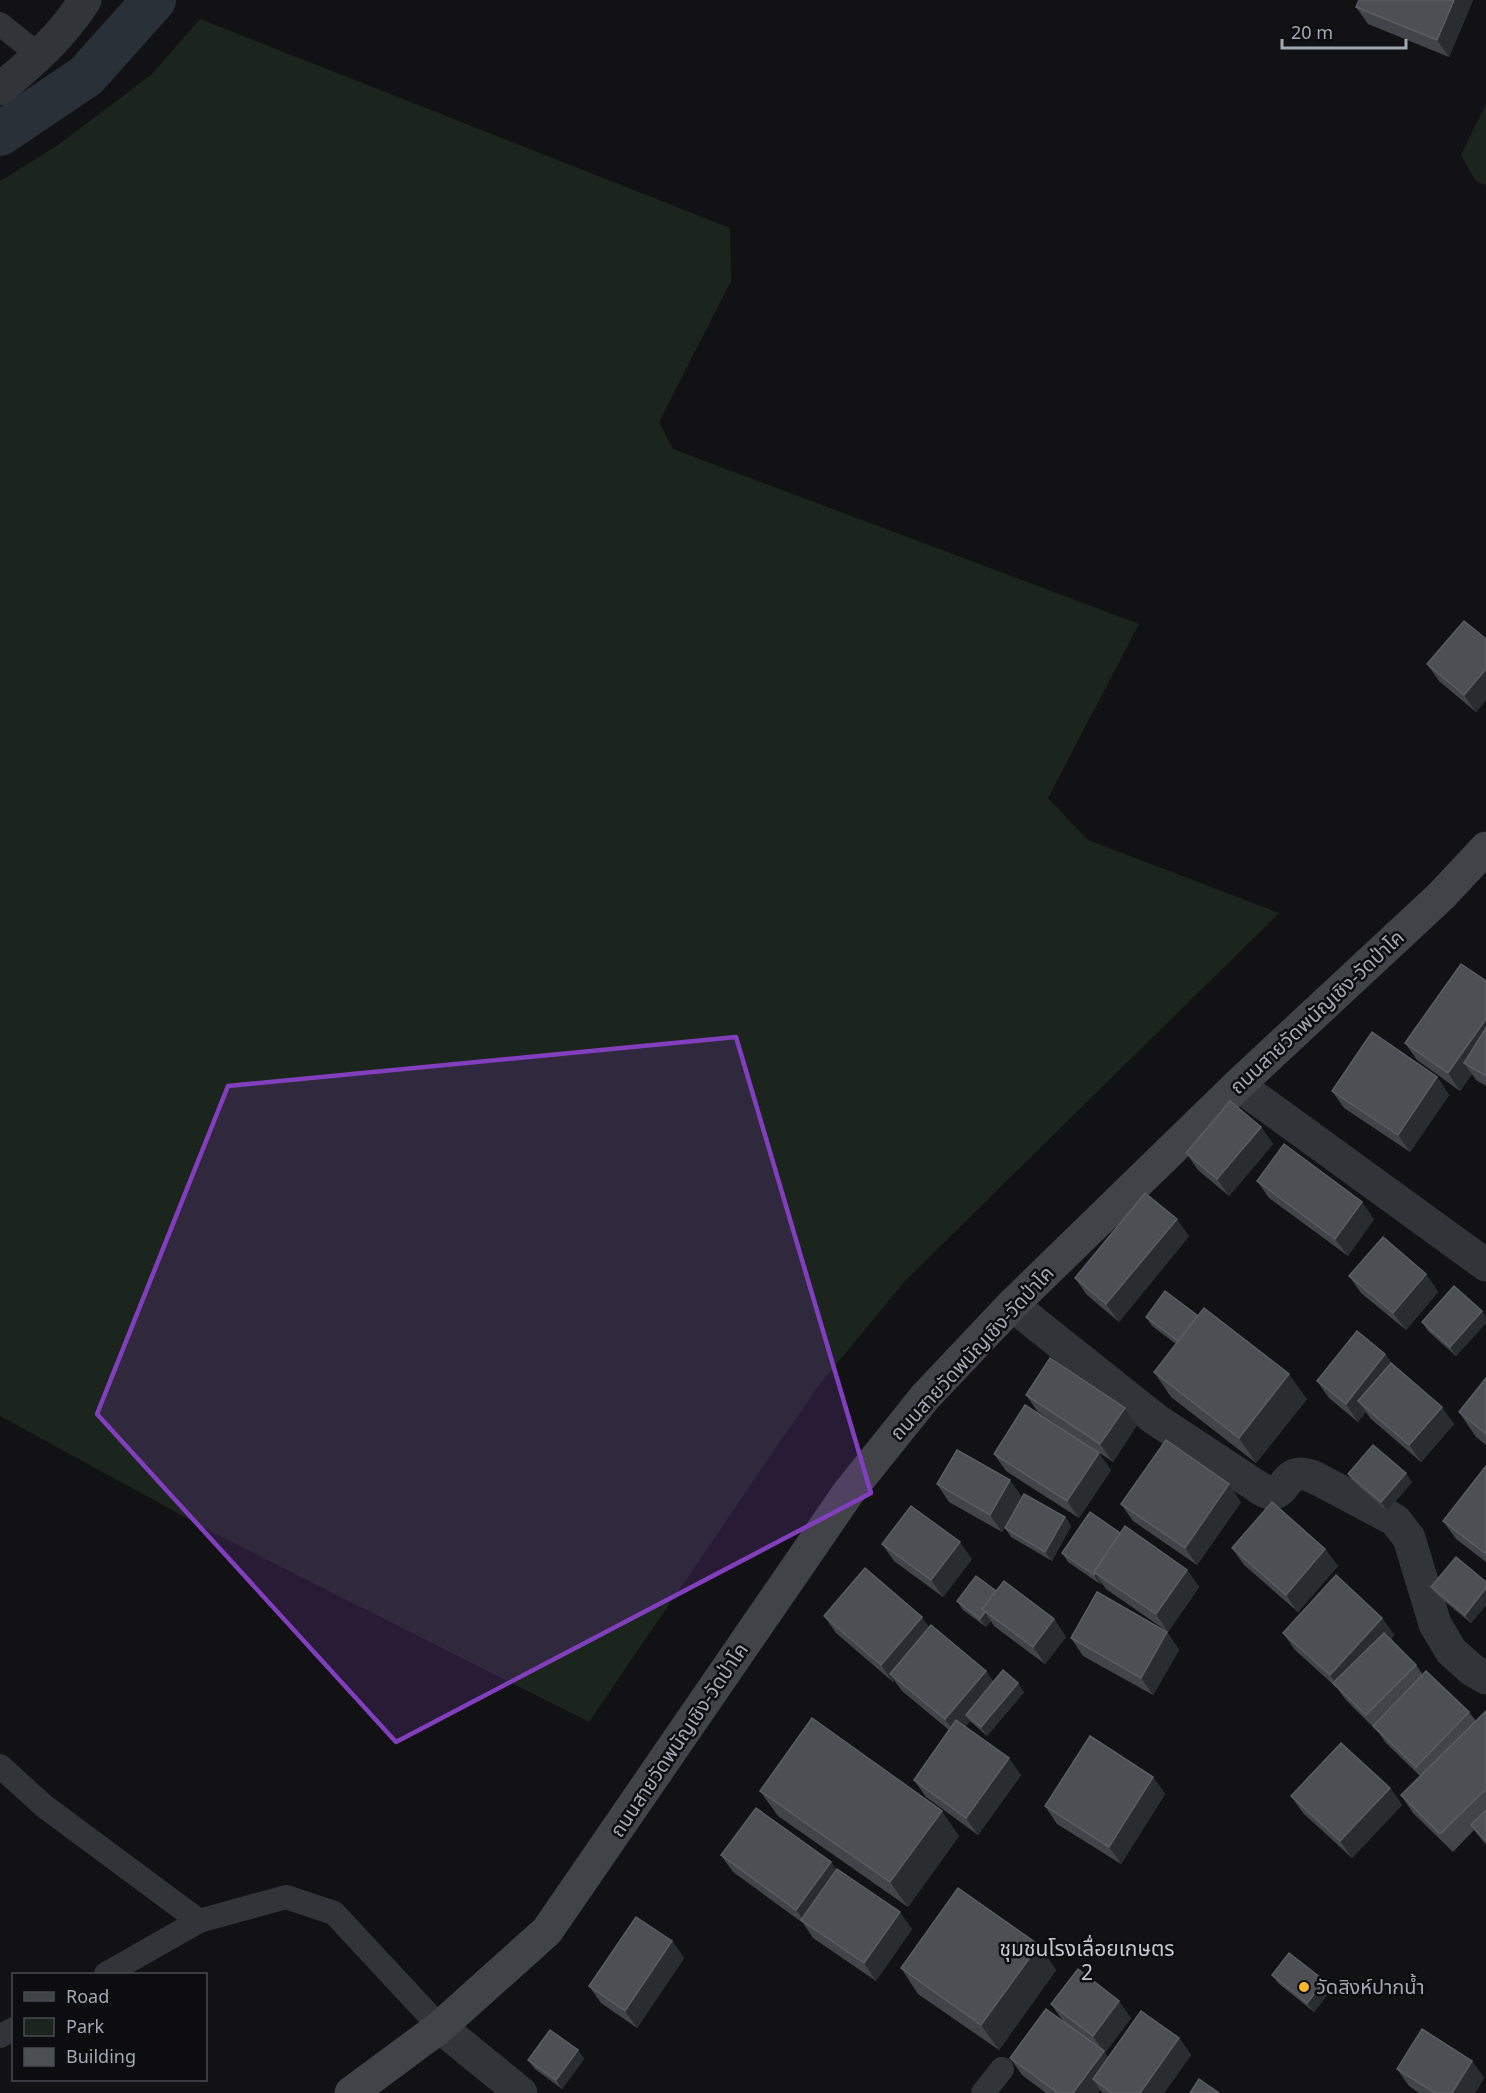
<svg xmlns="http://www.w3.org/2000/svg" width="1486" height="2093" font-family="'Noto Sans','Noto Sans Thai',sans-serif">
<style>
.green{fill:#1c241e}
.lines{fill:none;stroke-linecap:round;stroke-linejoin:round}
.canal{stroke:#293038;stroke-width:44}
.lane{stroke:#333439;stroke-width:24}
.street{stroke:#333439;stroke-width:33}
.secondary{stroke:#414349;stroke-width:33}
.wall{fill:#434449}
.shaded-wall{fill:#2b2c2f}
.building{fill:#4e4f55;stroke:#5b5d64;stroke-width:1.5}
.marked{fill:#813fbe;fill-opacity:0.2;stroke:#813fbe;stroke-width:4.5;stroke-linejoin:round}
.poi-dot{fill:#f4b82a;stroke:#0d0d0f;stroke-width:2}
.labels{text-anchor:middle;stroke-width:5;stroke-linejoin:round;paint-order:stroke}
.street-label{font-size:20px;fill:#a3a8b5;stroke:#0d0d0f}
.poi-label{font-size:20px;fill:#a3a8b5;stroke:#0d0d0f;text-anchor:start}
.neighbourhood-label{font-size:21px;fill:#c5c7d1;stroke:#0d0d0f}
</style>
<rect width="100%" height="100%" fill="#121214"/>
<g class="green">
<polygon points="200,19 730,228 731,281 659,422 673,449 1139,624 1048,798 1088,840 1279,913 904,1282 816,1389 589,1722 214,1533 0,1416 0,181 55,147 152,74"/>
<polygon points="1486,104 1486,186 1475,180 1461,155"/>
</g>
<g class="lines">
<polyline class="canal" points="0,134 86,76 154,0"/>
<g class="lane">
<polyline points="0,24 40,56"/>
<polyline points="0,1766 44,1806 199,1921"/>
<polyline points="106,1974 199,1921 286,1897 334,1913 440,2027"/>
<polyline points="0,2036 14,2029"/>
<polyline points="983,2093 1002,2069"/>
</g>
<g class="street">
<path d="M0 89C33 62 62 36 85 0"/>
<polyline points="1238,1085 1486,1265"/>
<path d="M1012 1305 1155 1419 1264 1491C1284 1501 1282 1475 1300 1474 1304 1473 1310 1476 1314 1477L1395 1520 1409 1538 1435 1624 1451 1651 1471 1669 1486 1678"/>
<polyline points="440,2027 521,2093"/>
</g>
<polyline class="secondary" points="351,2093 440,2027 547,1931 848,1493 925,1397 1012,1305 1238,1085 1441,896 1486,848"/>
</g>
<g class="wall">
<polygon points="1473,0 1449,57 1368,24 1356,7"/>
<polygon points="1486,639 1486,700 1476,712 1439,681 1427,664"/>
<polygon points="1486,981 1486,1086 1476,1080 1472,1074 1460,1091 1417,1060 1405,1043"/>
<polygon points="1437,1077 1449,1095 1410,1152 1344,1108 1332,1091"/>
<polygon points="1261,1127 1273,1144 1229,1196 1198,1170 1186,1153"/>
<polygon points="1257,1181 1374,1219 1348,1256 1269,1198"/>
<polygon points="1189,1236 1119,1322 1087,1295 1075,1278"/>
<polygon points="1426,1274 1438,1292 1406,1330 1361,1293 1349,1276"/>
<polygon points="1482,1311 1486,1317 1486,1323 1456,1356 1428,1331 1422,1322"/>
<polygon points="1146,1317 1307,1399 1256,1463 1171,1397 1154,1372 1176,1344 1152,1326"/>
<polygon points="1385,1354 1394,1366 1454,1424 1421,1462 1370,1418 1366,1412 1358,1422 1329,1398 1317,1381"/>
<polygon points="1486,1378 1486,1445 1476,1437 1459,1412"/>
<polygon points="1026,1395 1125,1408 1137,1425 1113,1462 1038,1412"/>
<polygon points="994,1454 1111,1470 1079,1518 1006,1471"/>
<polygon points="1486,1466 1486,1562 1456,1539 1443,1521"/>
<polygon points="1348,1474 1412,1482 1387,1511 1354,1482"/>
<polygon points="937,1484 1022,1497 1065,1517 1071,1526 1052,1561 1011,1537 1005,1528 1019,1502 1002,1532 949,1502"/>
<polygon points="1241,1502 1197,1565 1133,1521 1121,1504"/>
<polygon points="1120,1533 1187,1570 1199,1587 1168,1632 1106,1589 1101,1582 1100,1584 1068,1562 1062,1553"/>
<polygon points="882,1544 972,1559 943,1597 894,1561"/>
<polygon points="1232,1548 1325,1549 1338,1566 1298,1612 1244,1565"/>
<polygon points="1486,1582 1486,1605 1471,1623 1437,1595 1431,1587"/>
<polygon points="957,1601 1054,1619 1066,1637 1045,1664 994,1626 991,1621 986,1627 963,1610"/>
<polygon points="824,1616 929,1627 986,1671 993,1682 1024,1692 987,1736 970,1721 965,1727 1021,1775 978,1835 926,1797 914,1780 949,1730 902,1691 894,1680 893,1682 836,1633"/>
<polygon points="1382,1618 1394,1635 1391,1639 1416,1665 1423,1675 1469,1712 1476,1721 1486,1711 1486,1845 1474,1830 1453,1852 1413,1813 1401,1795 1420,1776 1386,1743 1378,1732 1346,1700 1337,1688 1295,1650 1283,1633"/>
<polygon points="1167,1632 1179,1650 1153,1695 1083,1656 1071,1638"/>
<polygon points="1153,1777 1165,1794 1121,1864 1057,1824 1045,1806"/>
<polygon points="1390,1788 1402,1805 1352,1858 1303,1813 1291,1796"/>
<polygon points="760,1791 959,1836 908,1907 778,1816"/>
<polygon points="721,1855 836,1870 912,1929 876,1981 813,1938 803,1923 733,1872"/>
<polygon points="672,1941 684,1958 637,2028 601,2003 589,1986"/>
<polygon points="1039,1945 1056,1970 999,2050 918,1994 901,1968"/>
<polygon points="1272,1975 1325,1981 1331,1990 1314,2012 1278,1983"/>
<polygon points="1051,2004 1131,2018 1105,2053 1108,2057 1179,2038 1191,2055 1164,2093 1103,2093 1100,2090 1098,2093 1046,2093 1022,2075 1010,2058 1063,2021"/>
<polygon points="578,2050 584,2059 562,2089 535,2069 528,2060"/>
<polygon points="1472,2061 1484,2078 1475,2093 1419,2093 1409,2086 1397,2069"/>
</g>
<g class="shaded-wall">
<polygon points="1454,0 1473,0 1449,57 1437,40"/>
<polygon points="1486,669 1486,700 1476,712 1464,695"/>
<polygon points="1486,1019 1486,1054 1464,1063 1472,1074 1460,1091 1448,1073"/>
<polygon points="1437,1077 1449,1095 1410,1152 1398,1135"/>
<polygon points="1261,1127 1273,1144 1229,1196 1217,1179"/>
<polygon points="1362,1202 1374,1219 1348,1256 1335,1239"/>
<polygon points="1177,1219 1189,1236 1119,1322 1106,1304"/>
<polygon points="1426,1274 1438,1292 1406,1330 1393,1313"/>
<polygon points="1482,1311 1486,1317 1486,1323 1456,1356 1450,1347"/>
<polygon points="1385,1354 1397,1371 1358,1401 1366,1412 1358,1422 1346,1404"/>
<polygon points="1289,1374 1307,1399 1256,1463 1239,1438"/>
<polygon points="1442,1407 1454,1424 1421,1462 1409,1445"/>
<polygon points="1125,1408 1137,1425 1113,1462 1100,1444"/>
<polygon points="1099,1453 1111,1470 1079,1518 1067,1501"/>
<polygon points="1406,1473 1412,1482 1387,1511 1381,1502"/>
<polygon points="1010,1480 1022,1497 1002,1532 990,1515"/>
<polygon points="1229,1484 1241,1502 1197,1565 1185,1548"/>
<polygon points="1065,1517 1071,1526 1052,1561 1045,1552"/>
<polygon points="960,1542 972,1559 943,1597 931,1580"/>
<polygon points="1325,1549 1338,1566 1298,1612 1286,1595"/>
<polygon points="1187,1570 1199,1587 1168,1632 1156,1614"/>
<polygon points="1095,1573 1101,1582 1100,1584 1094,1575"/>
<polygon points="1486,1588 1486,1605 1471,1623 1465,1615"/>
<polygon points="985,1612 991,1621 986,1627 980,1619"/>
<polygon points="922,1617 934,1634 890,1674 894,1680 893,1682 881,1665"/>
<polygon points="1382,1618 1394,1635 1342,1692 1330,1675"/>
<polygon points="1054,1619 1066,1637 1045,1664 1033,1647"/>
<polygon points="1167,1632 1179,1650 1153,1695 1141,1678"/>
<polygon points="986,1671 998,1688 966,1715 970,1721 957,1737 945,1719"/>
<polygon points="1018,1683 1024,1692 987,1736 981,1727"/>
<polygon points="1009,1758 1021,1775 978,1835 966,1818"/>
<polygon points="1153,1777 1165,1794 1121,1864 1109,1847"/>
<polygon points="1390,1788 1402,1805 1352,1858 1340,1841"/>
<polygon points="942,1811 959,1836 908,1907 890,1882"/>
<polygon points="831,1862 843,1879 806,1924 796,1910"/>
<polygon points="900,1912 912,1929 876,1981 864,1963"/>
<polygon points="672,1941 684,1958 637,2028 625,2011"/>
<polygon points="1039,1945 1056,1970 999,2050 981,2025"/>
<polygon points="1325,1981 1331,1990 1314,2012 1307,2003"/>
<polygon points="1119,2001 1131,2018 1105,2053 1116,2068 1093,2079 1100,2090 1098,2093 1073,2093 1104,2052 1093,2036"/>
<polygon points="1179,2038 1191,2055 1164,2093 1140,2093"/>
<polygon points="578,2050 584,2059 562,2089 556,2080"/>
<polygon points="1472,2061 1484,2078 1475,2093 1452,2093"/>
</g>
<g class="building">
<polygon points="1359,0 1454,0 1437,40 1356,7"/>
<polygon points="1464,621 1486,639 1486,669 1464,695 1427,664"/>
<polygon points="1461,964 1486,981 1486,1019 1448,1073 1405,1043"/>
<polygon points="1486,1028 1486,1076 1464,1063"/>
<polygon points="1372,1032 1437,1077 1398,1135 1332,1091"/>
<polygon points="1230,1101 1261,1127 1217,1179 1186,1153"/>
<polygon points="1284,1144 1362,1202 1335,1239 1257,1181"/>
<polygon points="1145,1193 1177,1219 1106,1304 1075,1278"/>
<polygon points="1383,1237 1426,1274 1393,1313 1349,1276"/>
<polygon points="1454,1286 1482,1311 1450,1347 1422,1322"/>
<polygon points="1165,1291 1198,1316 1178,1341 1146,1317"/>
<polygon points="1204,1308 1289,1374 1239,1438 1154,1372"/>
<polygon points="1357,1331 1385,1354 1346,1404 1317,1381"/>
<polygon points="1050,1358 1125,1408 1100,1444 1026,1395"/>
<polygon points="1391,1363 1442,1407 1409,1445 1358,1401"/>
<polygon points="1486,1378 1486,1434 1459,1412"/>
<polygon points="1025,1405 1099,1453 1067,1501 994,1454"/>
<polygon points="1166,1440 1229,1484 1185,1548 1121,1504"/>
<polygon points="1373,1445 1406,1473 1381,1502 1348,1474"/>
<polygon points="957,1450 1010,1480 990,1515 937,1484"/>
<polygon points="1486,1466 1486,1554 1443,1521"/>
<polygon points="1024,1494 1065,1517 1045,1552 1005,1528"/>
<polygon points="1272,1502 1325,1549 1286,1595 1232,1548"/>
<polygon points="911,1506 960,1542 931,1580 882,1544"/>
<polygon points="1090,1512 1120,1533 1094,1572 1095,1573 1094,1575 1062,1553"/>
<polygon points="1125,1526 1187,1570 1156,1614 1094,1572"/>
<polygon points="1456,1557 1486,1582 1486,1588 1465,1615 1431,1587"/>
<polygon points="865,1568 922,1617 881,1665 824,1616"/>
<polygon points="1336,1575 1382,1618 1330,1675 1283,1633"/>
<polygon points="976,1576 996,1591 982,1609 985,1612 980,1619 957,1601"/>
<polygon points="1004,1581 1054,1619 1033,1647 982,1609"/>
<polygon points="1097,1592 1167,1632 1141,1678 1071,1638"/>
<polygon points="931,1625 986,1671 945,1719 890,1674"/>
<polygon points="1384,1633 1416,1665 1366,1715 1333,1683"/>
<polygon points="1003,1670 1018,1683 981,1727 966,1715"/>
<polygon points="1426,1671 1469,1712 1416,1767 1373,1726"/>
<polygon points="1486,1711 1486,1789 1440,1834 1401,1795"/>
<polygon points="812,1718 942,1811 890,1882 760,1791"/>
<polygon points="956,1720 1009,1758 966,1818 914,1780"/>
<polygon points="1090,1736 1153,1777 1109,1847 1045,1806"/>
<polygon points="1341,1743 1390,1788 1340,1841 1291,1796"/>
<polygon points="756,1808 831,1862 796,1910 721,1855"/>
<polygon points="1486,1810 1486,1841 1471,1825"/>
<polygon points="837,1869 900,1912 864,1963 801,1920"/>
<polygon points="958,1888 1039,1945 981,2025 901,1968"/>
<polygon points="636,1917 672,1941 625,2011 589,1986"/>
<polygon points="1289,1953 1325,1981 1307,2003 1272,1975"/>
<polygon points="1078,1969 1119,2001 1093,2036 1051,2004"/>
<polygon points="1046,2009 1104,2051 1073,2093 1058,2093 1010,2058"/>
<polygon points="1141,2011 1179,2038 1140,2093 1112,2093 1093,2079"/>
<polygon points="1422,2029 1472,2061 1452,2093 1435,2093 1397,2069"/>
<polygon points="550,2030 578,2050 556,2080 528,2060"/>
<polygon points="1199,2079 1219,2093 1190,2093"/>
</g>
<path class="marked" d="M736 1037 871 1493 396 1742 97 1414 228 1086Z"/>
<circle class="poi-dot" cx="1304" cy="1987" r="6"/>
<g class="labels">
<g class="street-label">
<text transform="translate(1317 1012) rotate(-43)" y="7">ถนนสายวัดพนัญเชิง-วัดป่าโค</text>
<text transform="translate(972 1353) rotate(-47)" y="7">ถนนสายวัดพนัญเชิง-วัดป่าโค</text>
<text transform="translate(679 1740) rotate(-56)" y="7">ถนนสายวัดพนัญเชิง-วัดป่าโค</text>
</g>
<g class="poi-label">
<text x="1316" y="1994">วัดสิงห์ปากน้ำ</text>
</g>
<g class="neighbourhood-label">
<text x="1087" y="1956">ชุมชนโรงเลื่อยเกษตร<tspan x="1087" dy="24">2</tspan></text>
</g>
</g>
<rect x="12" y="1973" width="195" height="108" fill="#0d0d0f" stroke="#494b51" stroke-width="1.5"/>
<rect x="24" y="1992" width="30" height="9" fill="#414349" stroke="#494b51" stroke-width="1.5"/>
<text x="66" y="2003" font-size="18" fill="#a3a8b5">Road</text>
<rect x="24" y="2018" width="30" height="18" fill="#1c241e" stroke="#494b51" stroke-width="1.5"/>
<text x="66" y="2033" font-size="18" fill="#a3a8b5">Park</text>
<rect x="24" y="2048" width="30" height="18" fill="#4e4f55" stroke="#494b51" stroke-width="1.5"/>
<text x="66" y="2063" font-size="18" fill="#a3a8b5">Building</text>
<path d="M1282 39v9h124v-9" fill="none" stroke="#a3a8b5" stroke-width="3"/>
<text x="1291" y="39" font-size="18" fill="#a3a8b5" stroke="#0d0d0f" stroke-width="4.5" paint-order="stroke">20 m</text>
</svg>
